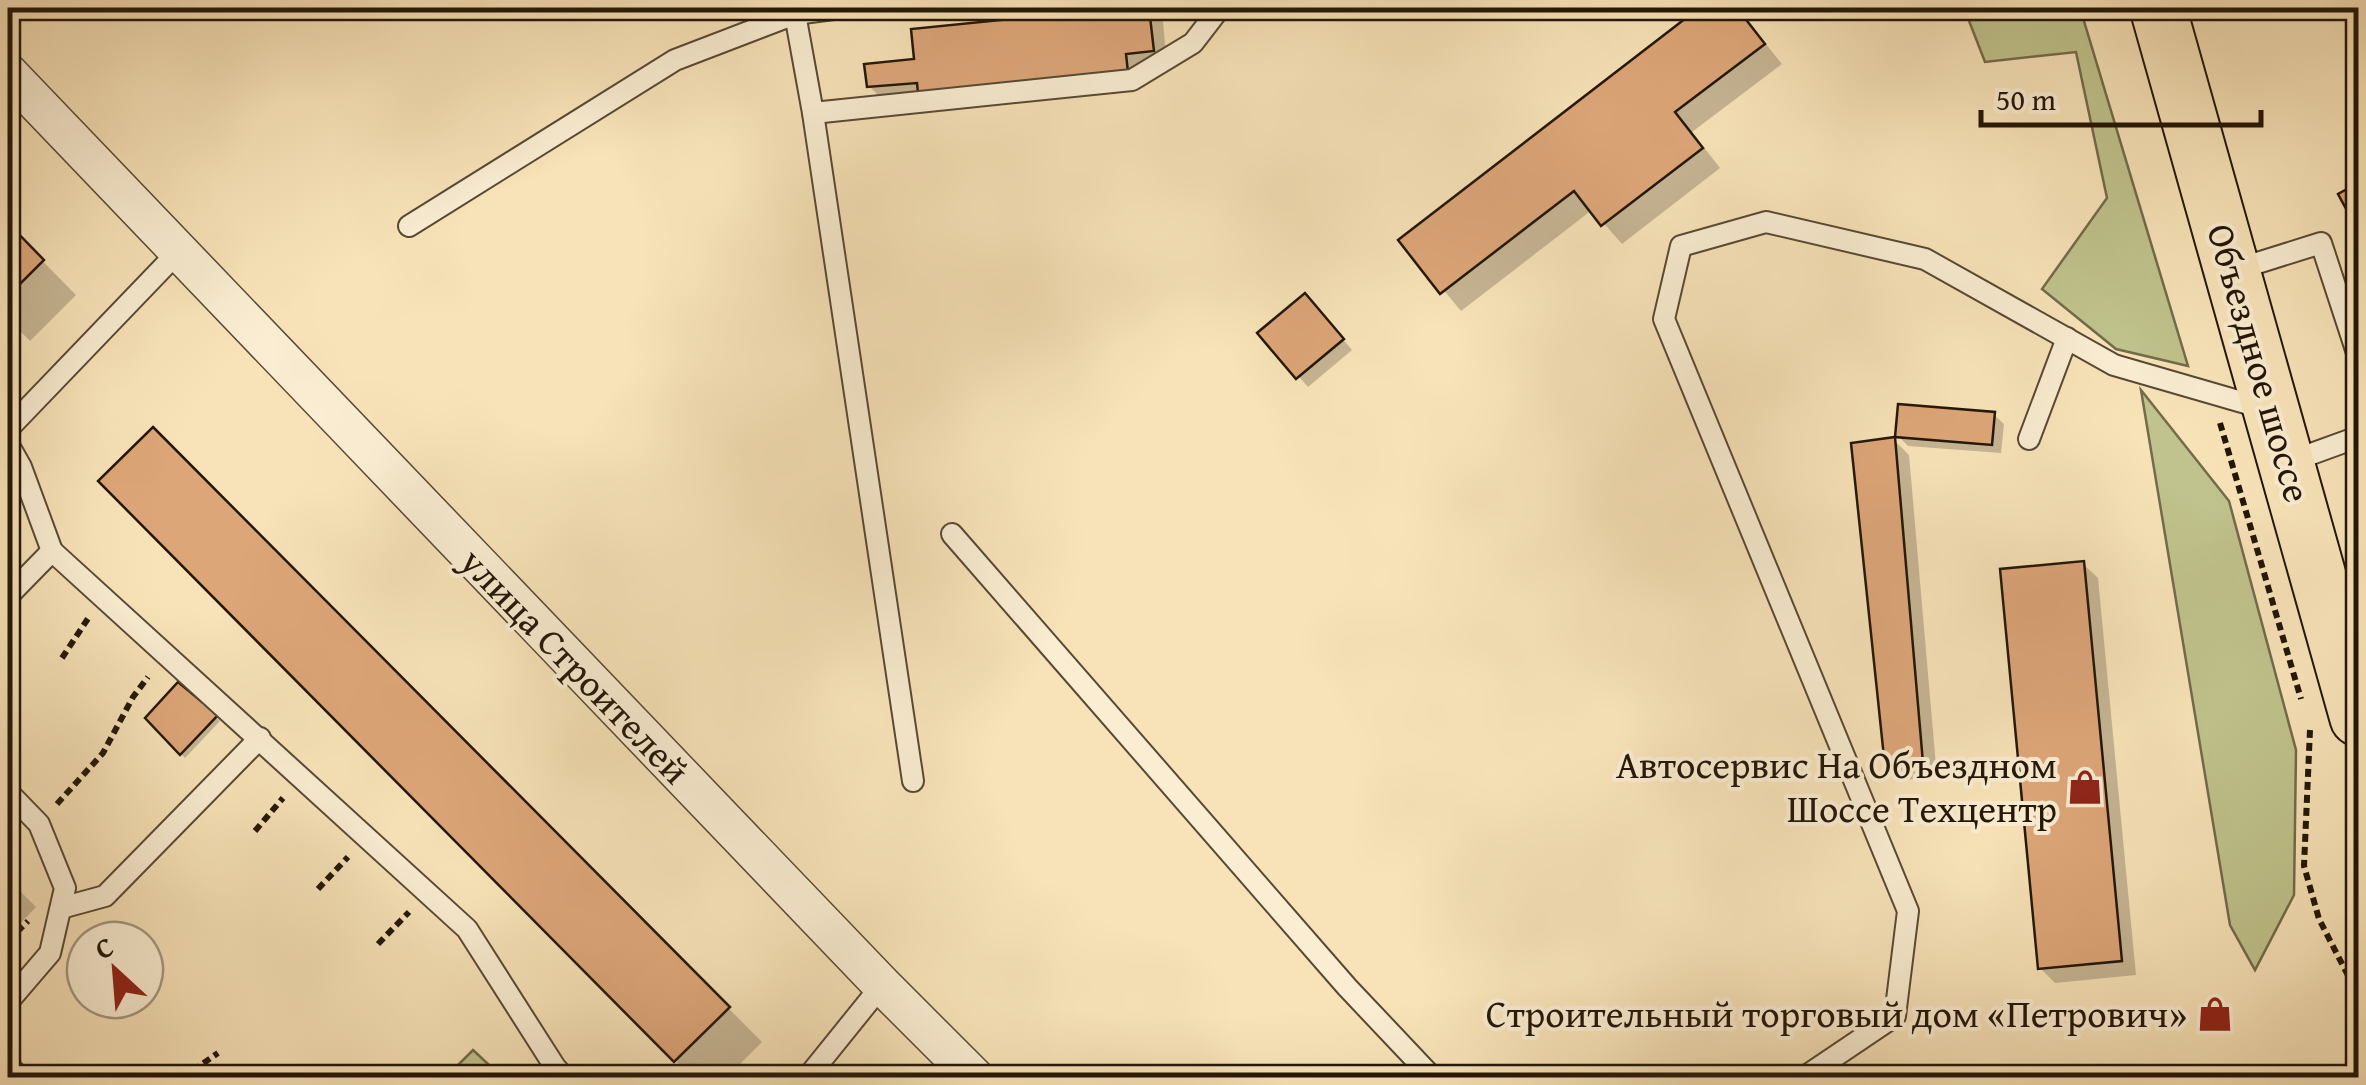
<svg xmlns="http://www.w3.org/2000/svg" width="2366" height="1085" font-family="'Gentium Book Plus',serif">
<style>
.green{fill:#c0c38d;stroke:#726c4a;stroke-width:2.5}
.shadow{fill:#0003}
.building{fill:#dda679;stroke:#231607;stroke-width:2.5}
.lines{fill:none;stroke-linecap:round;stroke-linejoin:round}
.lane-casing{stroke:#584934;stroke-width:24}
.street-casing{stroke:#584934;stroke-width:41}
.primary-casing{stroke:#231607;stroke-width:59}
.path{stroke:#231607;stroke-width:6;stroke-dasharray:8 5;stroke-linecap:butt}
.lane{stroke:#faedd2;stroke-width:20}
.street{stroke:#faedd2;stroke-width:38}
.primary{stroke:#f8e3b9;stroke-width:55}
.labels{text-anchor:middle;stroke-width:8;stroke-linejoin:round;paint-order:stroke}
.street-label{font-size:38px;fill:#231607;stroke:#faedd2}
.poi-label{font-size:38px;fill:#231607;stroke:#faedd2;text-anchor:end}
</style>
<rect width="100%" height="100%" fill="#f8e3b9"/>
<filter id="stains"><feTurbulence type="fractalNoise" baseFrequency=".002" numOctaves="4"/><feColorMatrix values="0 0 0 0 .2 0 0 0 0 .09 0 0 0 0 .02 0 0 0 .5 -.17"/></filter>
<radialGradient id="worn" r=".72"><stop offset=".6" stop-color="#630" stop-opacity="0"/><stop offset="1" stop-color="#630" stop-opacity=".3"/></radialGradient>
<g class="green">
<polygon points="1964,8 2080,8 2188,366 2116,349 2042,289 2107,198 2076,52 1985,62"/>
<polygon points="2141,390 2229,501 2296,750 2294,895 2255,970 2230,925"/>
<polygon points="473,1050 502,1077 446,1077"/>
</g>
<g class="shadow">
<polygon points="1148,8 1163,22 1167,65 1140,68 1141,86 935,107 884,101 869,86 917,62 914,31"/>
<polygon points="1703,8 1737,8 1782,64 1692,132 1720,168 1622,244 1592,210 1461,311 1402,240"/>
<polygon points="8,226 76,295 30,341 8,319"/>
<polygon points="1315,306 1352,350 1308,387 1261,333"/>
<polygon points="1994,415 2004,424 2001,453 1908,446 1898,436"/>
<polygon points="153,430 762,1042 726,1078 693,1078 101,481"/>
<polygon points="1894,440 1909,455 1937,777 1902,780 1887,765"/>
<polygon points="2083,564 2098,578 2136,975 2055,983 2040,968"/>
<polygon points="178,685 220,721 185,758 148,718"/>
<polygon points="8,879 36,907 8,936"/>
</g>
<g class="building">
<polygon points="1122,8 1149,8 1154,51 1126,54 1128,72 918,93 917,83 867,87 864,64 914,59 911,29"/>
<polygon points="1699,8 1737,8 1765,44 1675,112 1703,148 1601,226 1574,191 1440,294 1398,240"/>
<polygon points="2358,183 2358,231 2338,194"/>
<polygon points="8,223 44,260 8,296"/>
<polygon points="1305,293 1344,339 1296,379 1257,333"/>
<polygon points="1898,404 1995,412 1992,445 1895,437"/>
<polygon points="153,427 730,1007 674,1062 98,481"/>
<polygon points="1895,437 1923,763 1885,767 1851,443"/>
<polygon points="2084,561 2122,961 2038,969 2000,569"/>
<polygon points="178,682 218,715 180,755 145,718"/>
</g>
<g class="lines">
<defs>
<g id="lane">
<polyline points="779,8 795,14 813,113 913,781"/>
<polyline points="813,113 1132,80 1193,43 1220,8"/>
<polyline points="409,226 675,60 795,14 841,8"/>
<polyline points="2235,270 2321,243 2358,356"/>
<polyline points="8,429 177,253"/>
<polyline points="2029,439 2067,338"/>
<polyline points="8,444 21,467 52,551"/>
<polyline points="2289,462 2358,437"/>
<polyline points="952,534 1347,987 1433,1078"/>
<polyline points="8,596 52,551 467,929 555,1067 565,1078"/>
<polyline points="8,792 39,824 65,888 50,953 8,1002"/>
<polyline points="61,908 105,896 260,738"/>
<polyline points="8,1065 20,1078"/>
<polyline points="807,1078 882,985"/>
<polyline points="1803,1078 1895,1016 1908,911 1664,319 1681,246 1766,222 1925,259 2114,365 2266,409"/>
</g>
<polyline id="street" points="8,73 882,985 975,1078"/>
<polyline id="primary" points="2158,8 2358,718"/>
</defs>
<use href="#lane" class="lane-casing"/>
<use href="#street" class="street-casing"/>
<use href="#primary" class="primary-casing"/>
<g class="path">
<polyline points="2220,423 2301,699"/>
<polyline points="62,658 89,617"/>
<polyline points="2310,730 2304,866 2319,919 2358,995"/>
<polyline points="57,804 103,753 133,697 148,677"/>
<polyline points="255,831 283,798"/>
<polyline points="318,889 348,857"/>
<polyline points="8,941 28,921"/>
<polyline points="378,944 409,912"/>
<polyline points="182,1078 218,1053"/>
</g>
<use href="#lane" class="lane"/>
<use href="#street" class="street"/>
<use href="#primary" class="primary"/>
</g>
<defs>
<symbol id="shop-bare" viewBox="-9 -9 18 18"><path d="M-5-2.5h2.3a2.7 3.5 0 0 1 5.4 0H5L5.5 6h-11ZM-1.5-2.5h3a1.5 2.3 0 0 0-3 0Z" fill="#8f2418" stroke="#faedd2" stroke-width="2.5" paint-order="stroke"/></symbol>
</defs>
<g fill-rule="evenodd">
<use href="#shop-bare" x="2060" y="762" width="50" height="50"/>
<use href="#shop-bare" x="2190" y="989" width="50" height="50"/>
</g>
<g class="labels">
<g class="street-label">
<text transform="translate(2259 363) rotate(74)" y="13">Объездное шоссе</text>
<text transform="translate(575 666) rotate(46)" y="13">улица Строителей</text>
</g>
<g class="poi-label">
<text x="2057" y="778">Автосервис На Объездном<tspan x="2057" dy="44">Шоссе Техцентр</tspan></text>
<text x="2187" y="1027">Строительный торговый дом «Петрович»</text>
</g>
</g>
<rect width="2366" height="1085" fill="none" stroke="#f8e3b9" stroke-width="40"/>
<rect x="10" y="10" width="2346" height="1065" fill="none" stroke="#231607" stroke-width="5"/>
<rect x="20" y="20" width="2326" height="1045" fill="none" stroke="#231607" stroke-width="2.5"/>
<g transform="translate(115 970) rotate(334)"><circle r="48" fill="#faedd2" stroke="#a49781" stroke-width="2.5"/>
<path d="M0-8L18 38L0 25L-18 38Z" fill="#8f2418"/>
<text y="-15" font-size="28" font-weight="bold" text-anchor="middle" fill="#231607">С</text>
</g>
<path d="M1981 110v15h280v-15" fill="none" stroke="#231607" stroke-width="5"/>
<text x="1996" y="110" font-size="30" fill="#231607" stroke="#faedd2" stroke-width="8" paint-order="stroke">50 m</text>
<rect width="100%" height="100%" filter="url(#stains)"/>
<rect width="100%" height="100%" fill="url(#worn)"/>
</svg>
